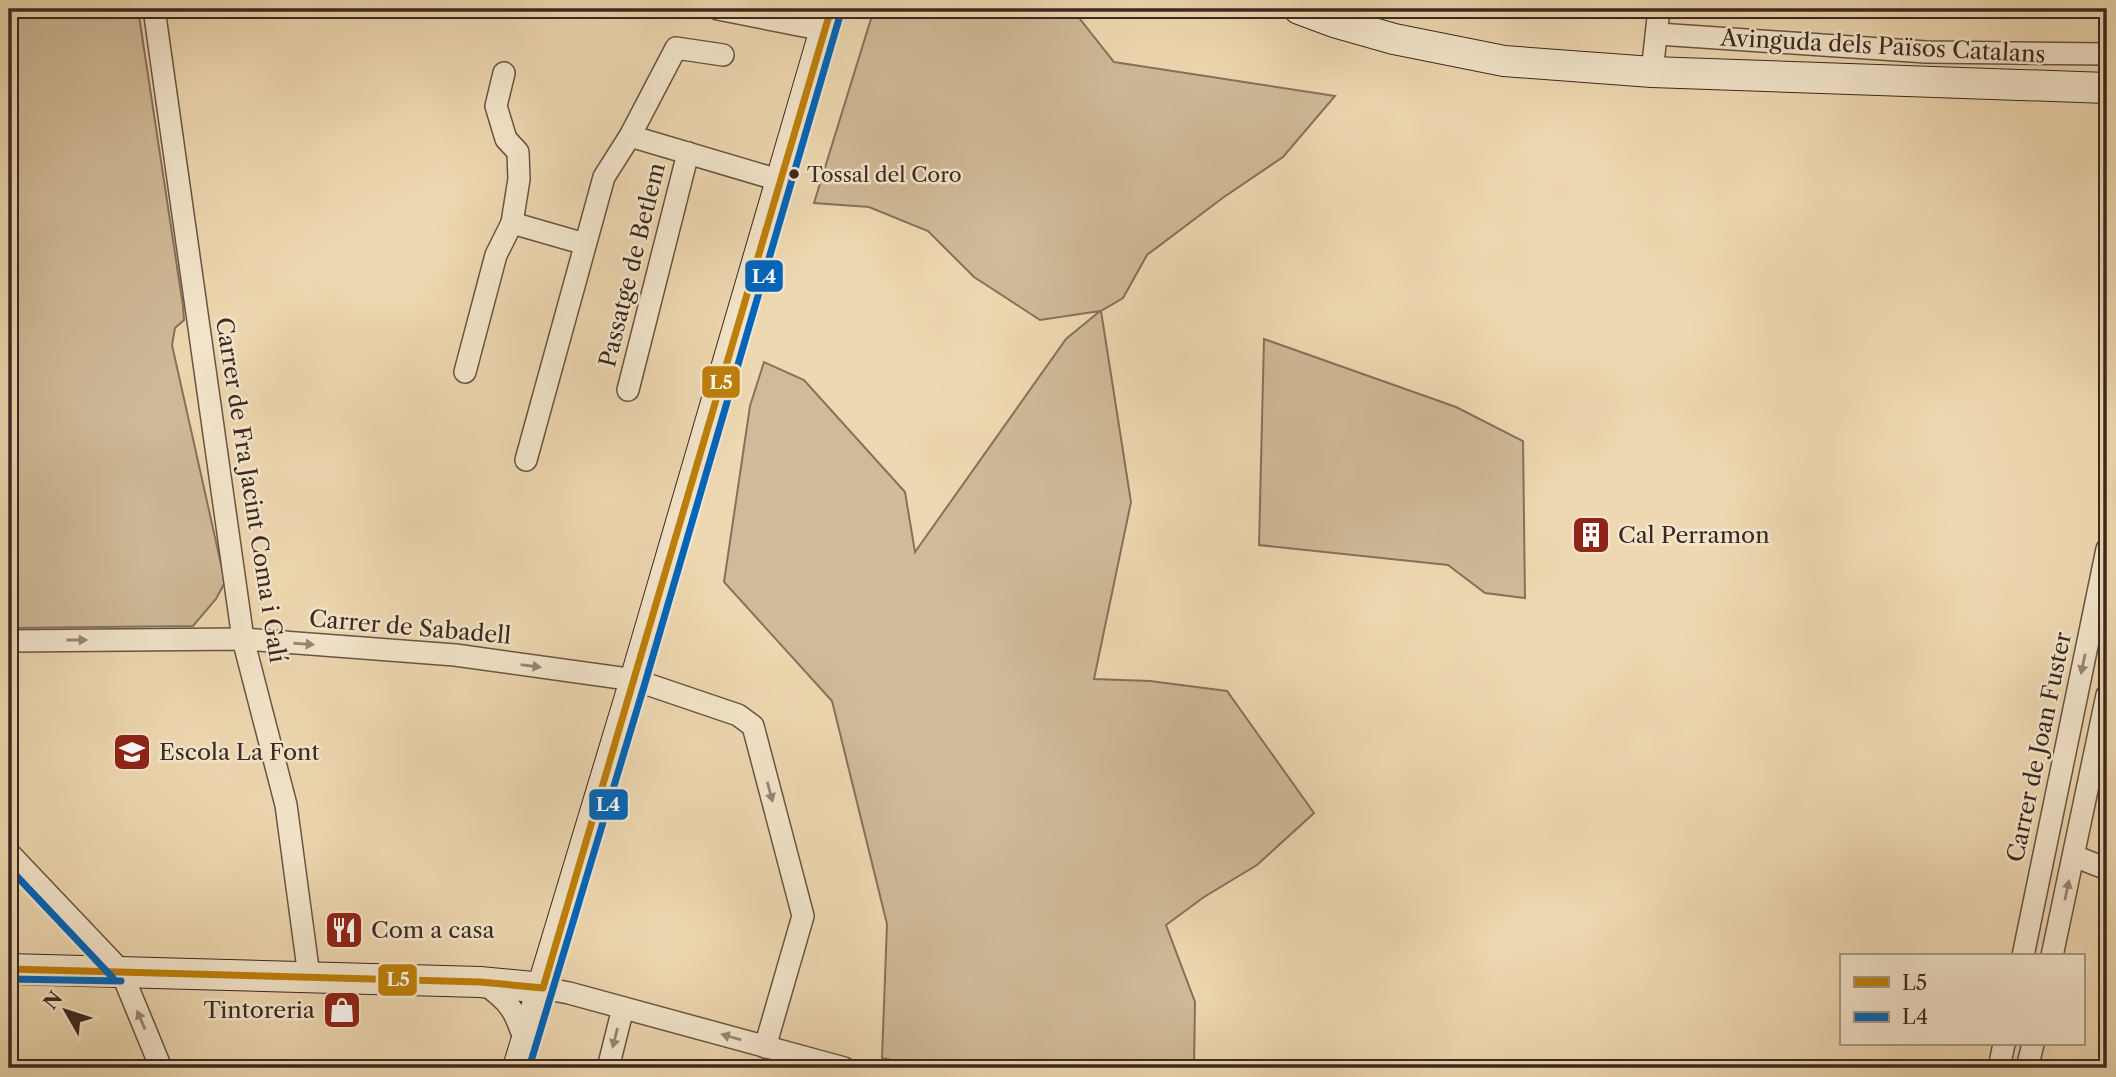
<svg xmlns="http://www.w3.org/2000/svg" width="2116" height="1077" font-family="'Libre Caslon Text',serif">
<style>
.green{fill:#d0ba98;stroke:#86715c;stroke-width:2}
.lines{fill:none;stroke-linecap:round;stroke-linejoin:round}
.street-casing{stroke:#685444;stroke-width:24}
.secondary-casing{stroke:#3b2820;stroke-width:32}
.street{stroke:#f4e6cc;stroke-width:21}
.secondary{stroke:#f4e6cc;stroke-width:30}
.bus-1-casing{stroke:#f4e6cc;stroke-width:12}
.bus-2-casing{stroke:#f4e6cc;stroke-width:12}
.bus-1{stroke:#bf800a;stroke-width:7}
.bus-2{stroke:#0065bd;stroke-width:7}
.oneway{fill:#988776}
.bus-dot{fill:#3b2820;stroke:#f4e6cc;stroke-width:2.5}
.labels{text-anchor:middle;stroke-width:5;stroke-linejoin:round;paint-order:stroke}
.bus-label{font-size:21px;fill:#3b2820;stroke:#f4e6cc;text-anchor:start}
.street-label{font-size:23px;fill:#3b2820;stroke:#f4e6cc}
.poi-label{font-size:23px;fill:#3b2820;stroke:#f4e6cc;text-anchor:start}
.line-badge{stroke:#f4e6cc;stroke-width:2.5}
.badge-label{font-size:19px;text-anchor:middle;font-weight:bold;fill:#fff}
</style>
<rect width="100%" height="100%" fill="#eed8b1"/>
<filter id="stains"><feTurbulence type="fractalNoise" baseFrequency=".00286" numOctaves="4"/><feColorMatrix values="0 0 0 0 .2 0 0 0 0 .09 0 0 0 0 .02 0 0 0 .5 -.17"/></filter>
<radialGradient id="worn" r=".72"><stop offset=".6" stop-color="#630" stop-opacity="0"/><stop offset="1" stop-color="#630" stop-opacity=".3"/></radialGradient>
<g class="green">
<polygon points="9,9 138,9 183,306 184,320 175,328 172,345 225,582 216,599 193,626 9,628"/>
<polygon points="874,9 1072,9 1114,62 1335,96 1283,157 1224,197 1147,255 1123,298 1101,311 1131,502 1094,679 1150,681 1227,691 1314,813 1257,865 1204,897 1166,925 1195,1002 1194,1068 931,1068 882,1058 887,924 832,701 724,582 750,406 764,362 804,380 905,492 915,552 1066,339 1100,311 1040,320 974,277 928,231 869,207 814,203"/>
<polygon points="1264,339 1456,407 1523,441 1525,598 1485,593 1448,565 1259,545"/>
</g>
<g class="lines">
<defs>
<g id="street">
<polyline points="154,9 243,639 286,805 309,976"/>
<polyline points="718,9 824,30"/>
<polyline points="1658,34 1926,52 2107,54"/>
<polyline points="1652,72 1659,9"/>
<polyline points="630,136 782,181"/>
<polyline points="512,223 585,244"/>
<polyline points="465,372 496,255 512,223 519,179 518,152 506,139 496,106 504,73"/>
<polyline points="628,390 688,153"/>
<polyline points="526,460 604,177 630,136 676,48 723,55"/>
<polyline points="9,641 243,639 455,655 635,680 738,715 753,726 803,916 765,1047"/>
<polyline points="9,853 121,971 161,1068"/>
<polyline points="2074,856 2107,869"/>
<polyline points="2023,956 2107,549"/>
<polyline points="2052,956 2107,695"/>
<path d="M483 983C510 1002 515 1010 525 1042"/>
<polyline points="543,988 569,993 844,1068"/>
<polyline points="608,1068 623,1008"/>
<polyline points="1999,1068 2004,1044"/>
<polyline points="2027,1068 2033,1044"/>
</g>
<g id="secondary">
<polyline points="1299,9 1334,22 1394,39 1504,61 1652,72 2107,88"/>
<polyline points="9,969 480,982 543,988"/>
<polyline points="518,1068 635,680 831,9"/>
</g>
</defs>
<use href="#street" class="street-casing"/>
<use href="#secondary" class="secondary-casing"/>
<use href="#street" class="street"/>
<use href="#secondary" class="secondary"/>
<defs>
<polyline id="bus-1" points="9,969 480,982 543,988 831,9"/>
<g id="bus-2">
<polyline points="9,868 113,978"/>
<polyline points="9,979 121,981"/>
<polyline points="529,1068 645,683 841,12"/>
</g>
</defs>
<use href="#bus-1" class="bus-1-casing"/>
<use href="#bus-2" class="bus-2-casing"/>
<use href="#bus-1" class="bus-1"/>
<use href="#bus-2" class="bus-2"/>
</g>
<defs><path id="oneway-solid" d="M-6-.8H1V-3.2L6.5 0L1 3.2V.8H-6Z" transform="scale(1.75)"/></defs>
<g class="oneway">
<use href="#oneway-solid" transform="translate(77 640)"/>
<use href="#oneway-solid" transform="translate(304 644) rotate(4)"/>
<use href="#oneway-solid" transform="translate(2083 664) rotate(102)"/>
<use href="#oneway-solid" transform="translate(531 666) rotate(8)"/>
<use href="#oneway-solid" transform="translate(770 792) rotate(75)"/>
<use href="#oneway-solid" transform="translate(2067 890) rotate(-78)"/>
<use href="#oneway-solid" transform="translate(141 1020) rotate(-113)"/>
<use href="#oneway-solid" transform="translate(731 1037) rotate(-164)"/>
<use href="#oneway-solid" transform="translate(615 1038) rotate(104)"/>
</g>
<defs>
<symbol id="building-square" viewBox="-11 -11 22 22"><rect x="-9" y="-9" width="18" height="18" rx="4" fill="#8f2418" stroke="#f4e6cc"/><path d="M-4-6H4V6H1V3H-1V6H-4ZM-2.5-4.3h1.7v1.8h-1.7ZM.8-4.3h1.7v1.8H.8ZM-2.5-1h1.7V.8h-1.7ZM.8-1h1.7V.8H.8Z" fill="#fff"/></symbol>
<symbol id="school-square" viewBox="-11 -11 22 22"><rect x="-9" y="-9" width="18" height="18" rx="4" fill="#8f2418" stroke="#f4e6cc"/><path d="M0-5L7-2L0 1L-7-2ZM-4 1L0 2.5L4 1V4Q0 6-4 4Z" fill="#fff"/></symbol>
<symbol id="restaurant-square" viewBox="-11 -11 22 22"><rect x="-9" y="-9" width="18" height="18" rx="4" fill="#8f2418" stroke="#f4e6cc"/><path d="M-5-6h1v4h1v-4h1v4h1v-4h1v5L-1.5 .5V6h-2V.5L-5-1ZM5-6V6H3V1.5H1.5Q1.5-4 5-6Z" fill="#fff"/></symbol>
<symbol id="shop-square" viewBox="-11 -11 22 22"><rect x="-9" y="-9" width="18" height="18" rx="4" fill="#8f2418" stroke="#f4e6cc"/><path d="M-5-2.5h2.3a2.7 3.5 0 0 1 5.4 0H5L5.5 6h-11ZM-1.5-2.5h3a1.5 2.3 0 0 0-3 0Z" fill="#fff"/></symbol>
</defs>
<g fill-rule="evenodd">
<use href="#building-square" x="1569" y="513" width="44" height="44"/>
<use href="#school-square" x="110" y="730" width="44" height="44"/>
<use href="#restaurant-square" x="322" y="908" width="44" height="44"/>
<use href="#shop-square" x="320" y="988" width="44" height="44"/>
</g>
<circle class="bus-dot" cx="794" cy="174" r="6"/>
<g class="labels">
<g class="bus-label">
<text x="807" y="182">Tossal del Coro</text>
</g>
<g class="street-label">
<text transform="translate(1883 46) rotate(3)" y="8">Avinguda dels Països Catalans</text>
<text transform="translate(632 265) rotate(-76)" y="8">Passatge de Betlem</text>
<text transform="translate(251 490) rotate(81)" y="8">Carrer de Fra Jacint Coma i Galí</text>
<text transform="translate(410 627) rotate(5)" y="8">Carrer de Sabadell</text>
<text transform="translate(2039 747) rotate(-78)" y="8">Carrer de Joan Fuster</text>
</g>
<g class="poi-label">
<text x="1618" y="543">Cal Perramon</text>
<text x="159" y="760">Escola La Font</text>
<text x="371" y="938">Com a casa</text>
<text x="315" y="1018" text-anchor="end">Tintoreria</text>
</g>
</g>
<g class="line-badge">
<rect x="744" y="259" width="40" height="34" rx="7" fill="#0065bd"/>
<rect x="701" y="365" width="40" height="34" rx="7" fill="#bf800a"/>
<rect x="588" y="788" width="41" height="33" rx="7" fill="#0065bd"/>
<rect x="377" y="963" width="41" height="34" rx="7" fill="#bf800a"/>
</g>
<g class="badge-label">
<text x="764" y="283">L4</text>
<text x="721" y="389">L5</text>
<text x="608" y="811">L4</text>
<text x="398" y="986">L5</text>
</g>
<rect width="2116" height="1077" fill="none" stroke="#eed8b1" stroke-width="35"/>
<rect x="10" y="10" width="2095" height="1056" fill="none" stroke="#3b2820" stroke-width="3.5"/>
<rect x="18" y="18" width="2081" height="1042" fill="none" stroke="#3b2820" stroke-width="2"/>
<rect x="1840" y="954" width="245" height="91" fill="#f4e6cc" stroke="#aa9a87" stroke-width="2"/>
<rect x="1854" y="977" width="35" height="10" fill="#bf800a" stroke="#aa9a87" stroke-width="2"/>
<text x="1902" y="990" font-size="21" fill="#3b2820">L5</text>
<rect x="1854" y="1012" width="35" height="10" fill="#0065bd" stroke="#aa9a87" stroke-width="2"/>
<text x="1902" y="1024" font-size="21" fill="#3b2820">L4</text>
<g transform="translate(66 1011) rotate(309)" stroke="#f4e6cc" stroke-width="5" paint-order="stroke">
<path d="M0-5L12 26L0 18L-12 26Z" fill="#3b2820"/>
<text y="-10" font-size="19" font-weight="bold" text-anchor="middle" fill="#3b2820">N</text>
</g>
<rect width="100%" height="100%" filter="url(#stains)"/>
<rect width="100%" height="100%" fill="url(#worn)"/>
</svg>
